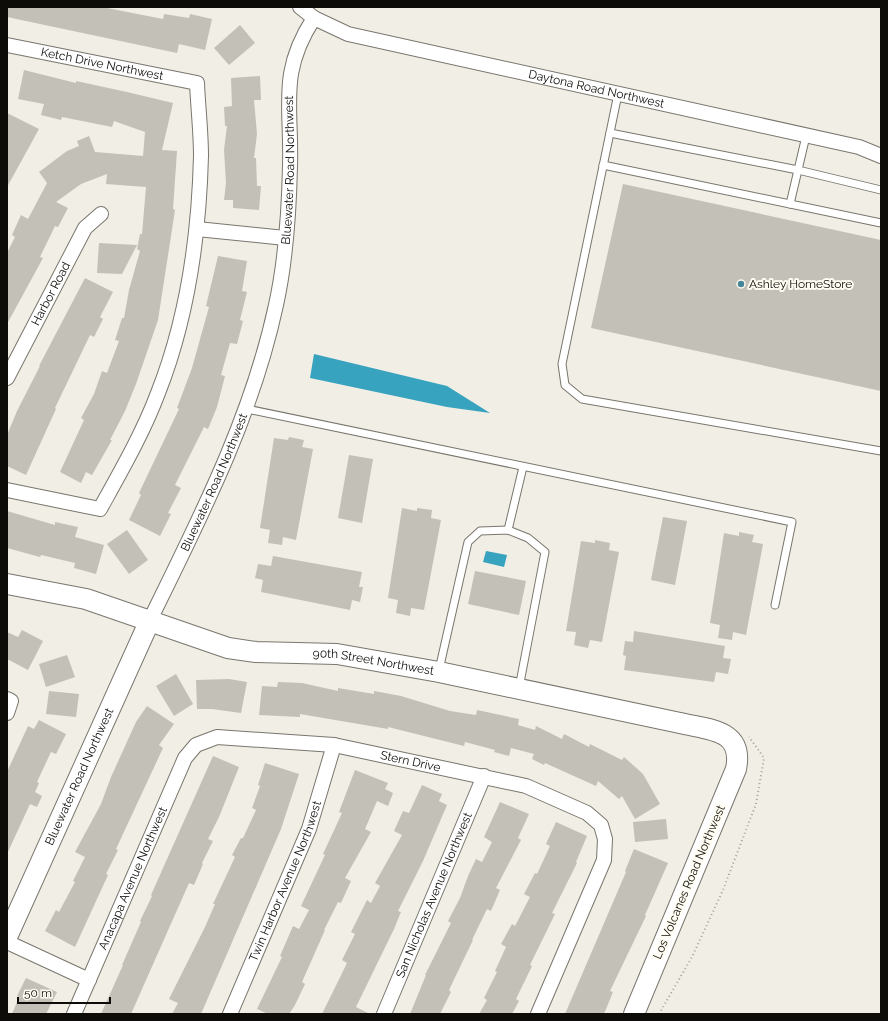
<svg xmlns="http://www.w3.org/2000/svg" width="888" height="1021" font-family="Raleway,sans-serif">
<style>
.water{fill:#37a3be}
.building{fill:#c3c0b7}
.lines{fill:none;stroke-linecap:round;stroke-linejoin:round}
.lane-casing{stroke:#79766e;stroke-width:9}
.street-casing{stroke:#79766e;stroke-width:16}
.secondary-casing{stroke:#79766e;stroke-width:22}
.path{stroke:#a3a099;stroke-width:2;stroke-dasharray:1 3;stroke-linecap:butt}
.lane{stroke:#fff;stroke-width:7}
.street{stroke:#fff;stroke-width:14}
.secondary{stroke:#fff;stroke-width:20}
.poi-dot{fill:#458698;stroke:#fffcf2;stroke-width:1.5}
.labels{text-anchor:middle;stroke-width:4;stroke-linejoin:round;paint-order:stroke}
.street-label{font-size:12px;fill:#0d0c09;stroke:#fffcf2}
.poi-label{font-size:12px;fill:#0d0c09;stroke:#fffcf2;text-anchor:start}
</style>
<rect width="100%" height="100%" fill="#f1eee5"/>
<g class="water">
<polygon points="314,354 447,386 490,413 447,407 310,378"/>
<polygon points="486,551 507,555 504,567 483,562"/>
</g>
<g class="building">
<polygon points="7,7 102,7 163,19 164,14 189,18 190,14 212,19 205,50 179,44 177,53 7,17"/>
<polygon points="240,25 255,43 229,65 214,48"/>
<polygon points="24,70 76,83 76,81 127,92 173,103 162,150 177,151 173,209 175,210 158,320 136,384 125,411 110,440 112,440 92,475 86,472 81,483 60,472 84,420 81,418 94,394 102,371 107,373 119,341 115,340 122,318 124,318 129,290 140,251 137,249 140,234 142,234 146,187 106,184 107,174 81,184 56,202 68,208 58,227 55,226 40,257 43,258 7,324 7,253 15,237 12,235 21,215 28,219 47,183 39,172 67,151 79,146 77,141 89,136 95,152 143,156 145,132 114,121 112,127 62,117 61,120 41,115 44,104 18,99"/>
<polygon points="260,76 261,100 254,100 257,134 254,158 256,158 257,186 261,186 259,210 233,208 233,200 224,200 226,183 224,150 227,126 225,126 224,107 232,106 231,78"/>
<polygon points="7,113 39,129 7,187"/>
<polygon points="623,184 881,240 881,391 591,328"/>
<polygon points="99,243 137,245 122,274 97,273"/>
<polygon points="218,256 247,261 242,291 247,292 240,320 243,321 237,344 230,343 221,375 225,376 217,407 208,429 204,427 175,485 181,488 168,513 171,514 160,536 129,520 141,495 139,493 179,409 177,408 192,368 209,307 206,306"/>
<polygon points="85,278 113,292 100,317 103,319 94,337 90,335 55,408 56,409 26,475 7,466 7,435 17,411 40,366 39,366"/>
<polygon points="289,437 304,440 302,447 313,449 296,540 283,537 282,545 268,543 270,530 260,528 274,438 288,440"/>
<polygon points="349,455 373,459 362,523 338,518"/>
<polygon points="402,508 417,511 417,508 432,510 431,518 441,520 424,610 411,608 410,616 396,613 398,600 388,598"/>
<polygon points="7,511 55,525 55,522 78,527 75,537 104,545 96,574 74,568 75,563 41,555 40,557 7,548"/>
<polygon points="663,517 687,521 675,585 651,580"/>
<polygon points="127,530 148,560 129,574 107,544"/>
<polygon points="739,532 754,535 752,542 763,544 746,635 733,632 732,640 718,638 720,625 710,623 724,533 739,536"/>
<polygon points="595,540 610,543 609,550 619,552 602,642 590,640 588,648 574,645 576,632 566,631 581,541 595,543"/>
<polygon points="273,556 362,572 359,587 363,587 360,602 352,600 350,610 261,592 263,580 255,578 258,564 271,566"/>
<polygon points="475,571 526,581 519,615 468,604"/>
<polygon points="22,630 43,641 28,670 7,659 7,632 18,637"/>
<polygon points="634,631 725,646 723,658 731,659 728,674 716,672 714,682 624,670 626,656 623,655 625,641 633,642"/>
<polygon points="67,655 75,677 46,687 39,664"/>
<polygon points="176,674 193,704 174,716 156,686"/>
<polygon points="229,679 247,682 241,713 212,709 197,709 196,680"/>
<polygon points="278,682 302,683 338,691 338,688 374,694 374,691 401,696 450,711 476,715 477,710 519,719 518,725 535,730 536,726 562,739 564,734 589,747 590,744 622,760 624,757 643,774 660,804 635,819 622,796 619,799 598,781 596,786 545,763 544,765 532,759 534,754 511,748 509,756 494,752 495,750 465,742 464,746 388,727 388,729 300,714 300,717 259,715 262,686 277,687"/>
<polygon points="49,691 79,694 76,717 46,714"/>
<polygon points="147,706 174,724 159,745 163,748 116,849 118,850 106,874 108,875 75,947 45,931 56,910 59,912 75,882 73,881 85,857 75,852 101,804 111,777 136,722"/>
<polygon points="39,720 66,734 56,754 51,752 37,782 39,783 35,792 42,796 37,807 30,804 7,854 7,772 28,726 34,729"/>
<polygon points="213,756 239,767 219,817 208,839 213,841 202,863 203,864 194,885 189,883 131,1014 101,1014 123,965 122,965 141,922 140,921 152,896 151,895"/>
<polygon points="265,763 299,774 281,829 201,1014 172,1014 178,1003 169,999 205,927 215,904 213,904 235,857 232,855 241,838 243,838 256,810 252,808 260,786 258,785"/>
<polygon points="355,770 388,783 385,789 393,793 388,806 377,801 365,829 371,832 345,878 351,881 341,903 338,902 324,930 325,930 302,982 305,984 295,1005 289,1014 268,1014 257,1009 282,957 280,956 293,926 299,929 309,910 301,906 325,855 323,854 342,813 339,812"/>
<polygon points="422,785 442,794 439,801 447,805 423,861 398,911 401,912 394,929 356,1007 370,1014 322,1014 347,963 342,960 355,934 351,932 367,900 371,903 380,886 375,883 402,835 394,831 403,811 409,813"/>
<polygon points="500,802 529,814 518,838 521,840 496,888 500,890 491,911 487,909 472,940 473,940 449,990 451,992 440,1014 410,1014 426,975 425,975 451,923 448,921 460,898 468,876 476,859 482,862 492,842 484,837"/>
<polygon points="666,819 668,839 635,842 633,822"/>
<polygon points="556,822 587,836 576,862 577,863 552,913 555,914 530,965 532,966 516,999 519,1001 512,1014 479,1014 487,1000 484,998 497,972 495,971 506,947 501,944 512,924 515,926 530,897 524,894 535,873 537,874 550,846 546,844"/>
<polygon points="634,849 668,863 645,915 646,916 610,991 613,992 604,1014 565,1014 626,872 625,871"/>
<polygon points="26,978 57,992 46,1014 12,1014 19,997 17,996"/>
</g>
<g class="lines">
<defs>
<g id="lane">
<polyline points="618,94 562,364 565,385 582,399 881,451"/>
<polyline points="610,133 798,170 881,190"/>
<polyline points="603,165 881,223"/>
<polyline points="790,204 806,136"/>
<polyline points="247,409 792,522 775,605"/>
<polyline points="508,530 523,467"/>
<polyline points="439,670 468,542 480,531 508,530 528,538 545,552 519,688"/>
</g>
<g id="street">
<path id="s1" d="M314 18 348 34 859 147 881 156"/>
<path id="s2" d="M7 45 197 83C198 107 201 132 201 156 199 236 188 317 158 393 143 433 121 471 100 509L7 490"/>
<polyline points="197,229 285,238"/>
<path id="s3" d="M7 378 85 228 101 214"/>
<path id="s4" d="M150 620C200 518 252 417 276 305 286 260 289 212 290 166 292 106 278 73 314 18L300 7"/>
<polyline points="7,699 11,701 7,713"/>
<polyline points="7,942 89,980"/>
<path id="s5" d="M74 1014 185 758 196 745 217 737 334 745 526 786 587 813 601 825 605 839 604 860 538 1014"/>
<path id="s6" d="M230 1014 309 829 334 745"/>
<path id="s7" d="M384 1014 484 776"/>
</g>
<g id="secondary">
<path id="s8" d="M7 584 86 599 228 648 256 652 337 654 439 672 680 723C709 730 744 729 736 769L634 1014"/>
<path id="s9" d="M7 937 150 620"/>
</g>
</defs>
<use href="#lane" class="lane-casing"/>
<use href="#street" class="street-casing"/>
<use href="#secondary" class="secondary-casing"/>
<polyline class="path" points="659,1014 692,957 723,890 756,804 764,758 749,737"/>
<use href="#lane" class="lane"/>
<use href="#street" class="street"/>
<use href="#secondary" class="secondary"/>
</g>
<circle class="poi-dot" cx="741" cy="284" r="4"/>
<g class="labels">
<g class="street-label">
<text dy="4" stroke="none"><textPath href="#s2" startOffset="97">Ketch Drive Northwest</textPath></text>
<text dy="4" stroke="none"><textPath href="#s1" startOffset="292">Daytona Road Northwest</textPath></text>
<text dy="4" stroke="none"><textPath href="#s4" startOffset="476">Bluewater Road Northwest</textPath></text>
<text dy="4" stroke="none"><textPath href="#s3" startOffset="95">Harbor Road</textPath></text>
<text dy="4" stroke="none"><textPath href="#s4" startOffset="152">Bluewater Road Northwest</textPath></text>
<text dy="4" stroke="none"><textPath href="#s8" startOffset="377">90th Street Northwest</textPath></text>
<text dy="4" stroke="none"><textPath href="#s5" startOffset="514">Stern Drive</textPath></text>
<text dy="4" stroke="none"><textPath href="#s9" startOffset="176">Bluewater Road Northwest</textPath></text>
<text dy="4" stroke="none"><textPath href="#s5" startOffset="148">Anacapa Avenue Northwest</textPath></text>
<text dy="4" stroke="none"><textPath href="#s6" startOffset="144">Twin Harbor Avenue Northwest</textPath></text>
<text transform="translate(689 882) rotate(-67)" y="4">Los Volcanes Road Northwest</text>
<text dy="4" stroke="none"><textPath href="#s7" startOffset="129">San Nicholas Avenue Northwest</textPath></text>
</g>
<g class="poi-label">
<text x="749" y="288">Ashley HomeStore</text>
</g>
</g>
<rect width="888" height="1021" fill="none" stroke="#0d0c09" stroke-width="16"/>
<path d="M18 997v6h92v-6" fill="none" stroke="#0d0c09" stroke-width="2"/>
<text x="24" y="997" font-size="12" fill="#0d0c09" stroke="#fffcf2" stroke-width="3" paint-order="stroke">50 m</text>
</svg>
